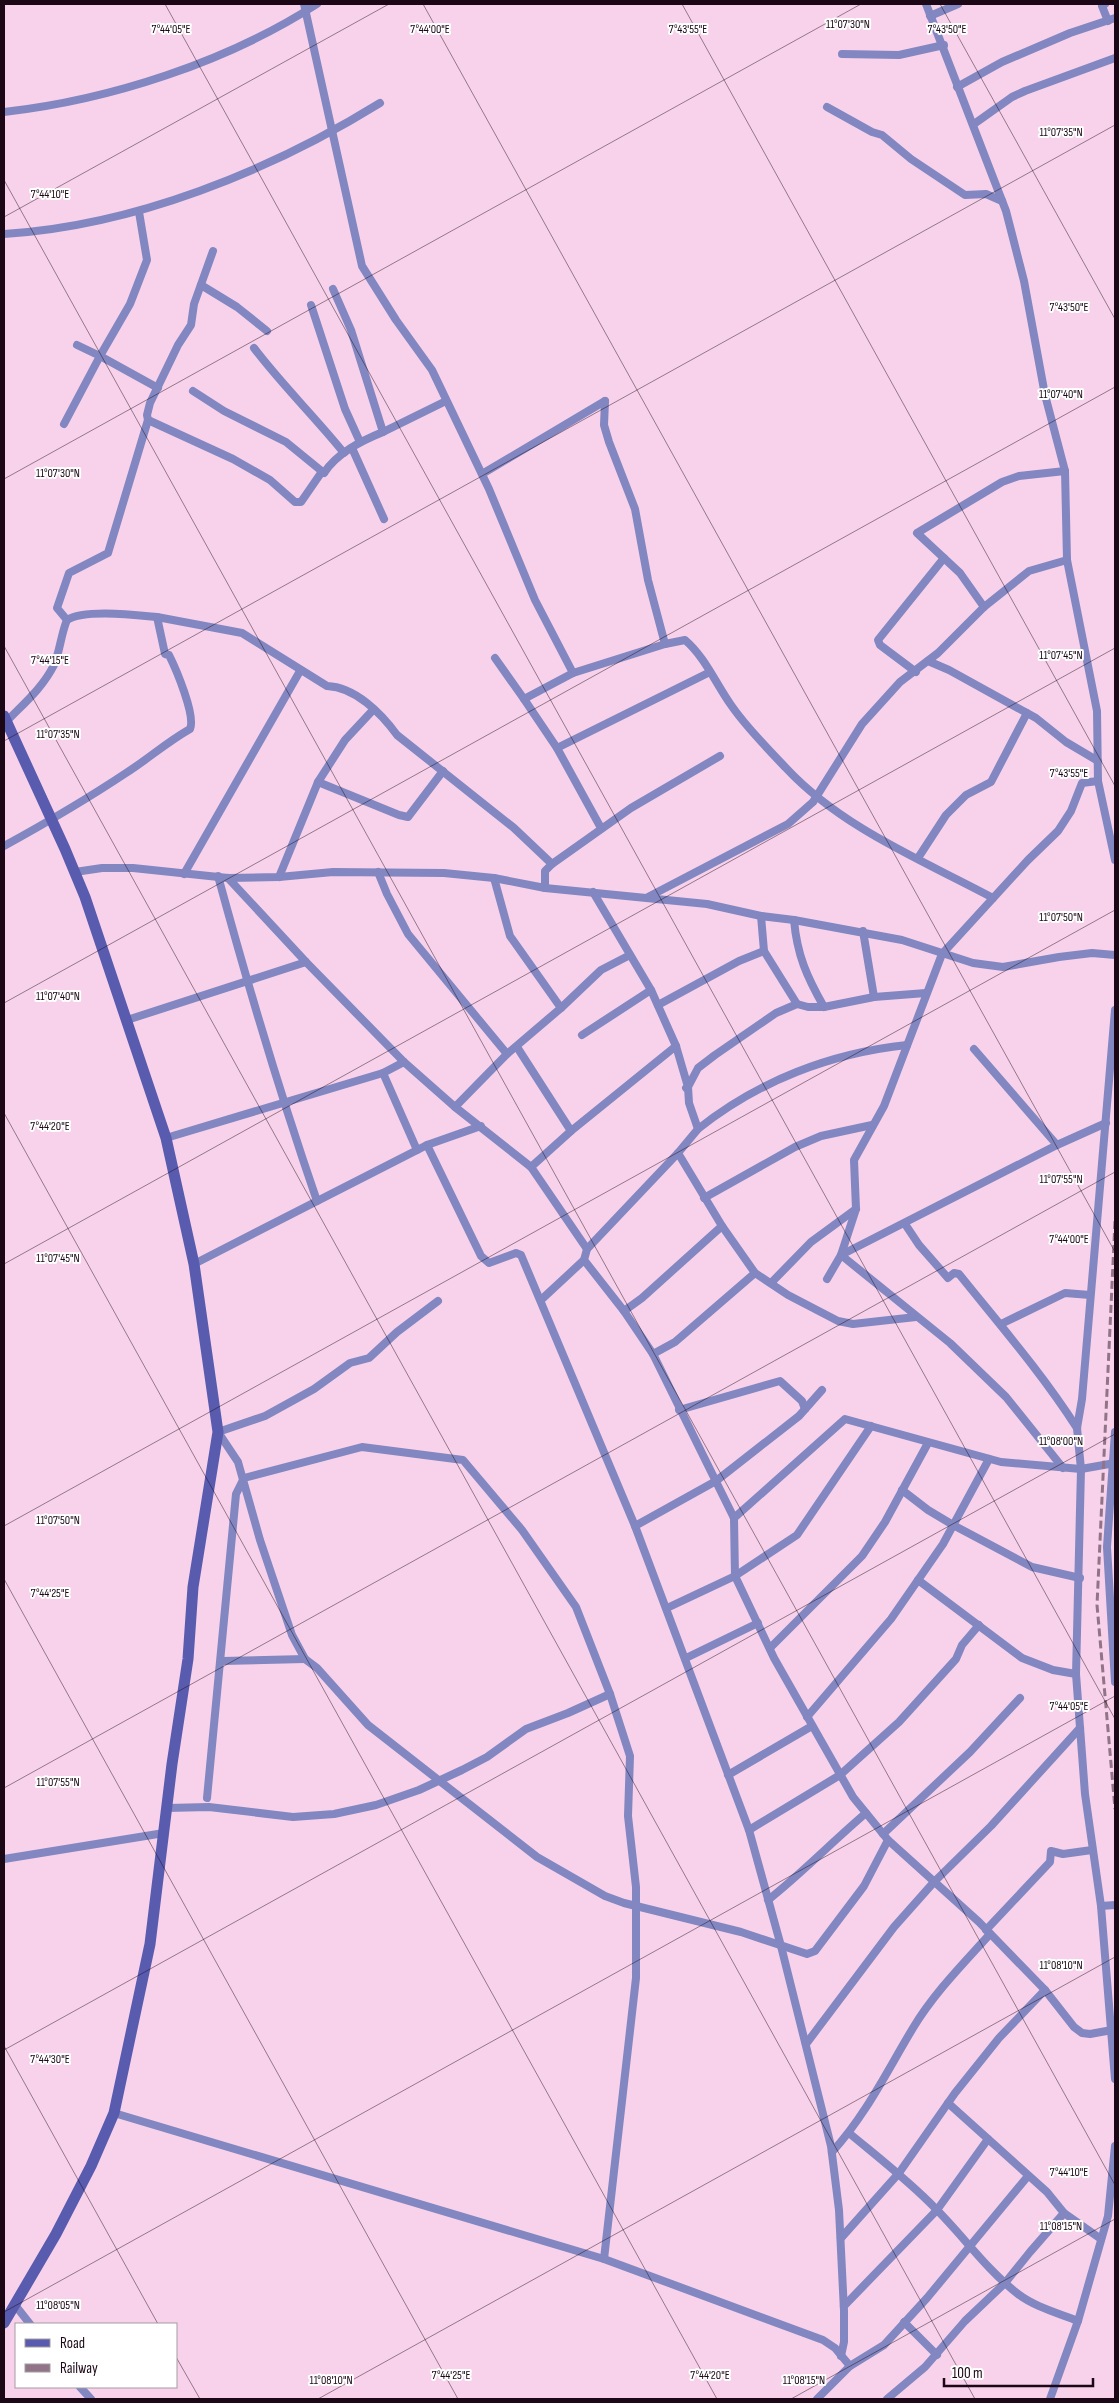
<svg xmlns="http://www.w3.org/2000/svg" width="1119" height="2403" font-family="'Sofia Sans Condensed',sans-serif">
<style>
.lines{fill:none;stroke-linecap:round;stroke-linejoin:round}
.street{stroke:#8287c1;stroke-width:8}
.secondary{stroke:#595bae;stroke-width:11}
.rail{stroke:#927488;stroke-width:3;stroke-dasharray:8 4;stroke-linecap:butt}
.ticks{fill:none;stroke:#1b0715;stroke-width:1;stroke-opacity:0.45}
.ticks-label{font-size:12px;text-anchor:middle;fill:#1b0715;stroke:#fff;stroke-width:4;stroke-linejoin:round;paint-order:stroke}
</style>
<rect width="100%" height="100%" fill="#f8d2ea"/>
<g class="lines">
<g class="street">
<polyline points="304,4 362,266 396,320 432,370 489,489 535,600 573,673"/>
<polyline points="926,4 1006,211 1024,281 1045,395 1065,471 1067,560 1097,711 1098,781 1115,860"/>
<polyline points="1105,4 1102,6 1108,21"/>
<polyline points="930,16 958,4"/>
<polyline points="842,54 899,55 944,45"/>
<polyline points="957,87 1002,62 1070,33 1115,18"/>
<polyline points="827,107 872,132 882,135 911,159 965,195 986,194 1002,201"/>
<path d="M4 112C110 100 227 62 317 4"/>
<polyline points="974,124 1012,97 1025,91 1115,58"/>
<polyline points="139,212 147,260 130,304 100,356 158,388"/>
<path d="M4 234C134 226 270 171 380 103"/>
<path d="M213 251 194 304 191 325 178 345 150 403 147 415 148 420 233 459 270 480 295 502H301L321 473H324C337 453 361 441 383 432"/>
<polyline points="201,285 237,307 267,331"/>
<polyline points="333,289 351,330 383,432 446,401"/>
<polyline points="311,305 345,409 360,442"/>
<path d="M254 348C282 385 315 417 344 453"/>
<polyline points="193,391 224,411 286,442 324,473"/>
<polyline points="605,401 604,425 609,442 635,509 648,580 665,644"/>
<polyline points="64,424 100,356 77,345"/>
<polyline points="352,448 384,519"/>
<polyline points="482,474 605,401"/>
<polyline points="984,607 960,573 917,533 1002,482 1019,476 1065,471"/>
<polyline points="67,620 57,608 69,573 108,553 148,420"/>
<polyline points="495,658 524,699"/>
<polyline points="928,661 949,670 1036,718 1066,742 1098,761"/>
<polyline points="916,672 880,645 878,640 944,558"/>
<path d="M4 724C22 705 42 689 54 665 60 651 61 634 67 620 84 609 135 615 157 617"/>
<polyline points="557,748 710,672"/>
<polyline points="318,782 345,740 373,710"/>
<path d="M601 828 557 748 524 699 573 673 665 644 685 640C705 657 716 684 731 705 746 727 767 748 786 768 842 828 922 860 993 898"/>
<path d="M4 846C46 823 87 799 126 773 148 759 167 742 190 729 196 716 176 669 169 655L165 654 157 617 242 633 327 686C355 687 381 713 397 735L514 828 552 864"/>
<polyline points="918,858 946,815 966,795 991,782 1027,713"/>
<polyline points="75,872 102,868 133,868 228,878 279,877 333,872 444,873 494,878 545,888 707,904 761,916 794,920 902,940 973,963 1003,967 1059,957 1092,953 1115,955"/>
<polyline points="378,872 387,894 408,934 507,1054"/>
<polyline points="184,874 300,671"/>
<path d="M218 876C248 986 280 1094 317 1201"/>
<polyline points="279,877 318,782 399,815 408,817 443,771"/>
<polyline points="228,878 306,962 404,1062 455,1107 531,1167 587,1249 584,1260 624,1311 653,1354 734,1518 735,1576 774,1658 853,1797 888,1840 979,1922 1045,1990 1074,2027 1082,2033 1090,2034 1112,2030"/>
<polyline points="545,888 545,871 552,864 631,808 720,756"/>
<polyline points="593,892 651,990 676,1046 688,1087 698,1068 715,1055 776,1013 797,1004 764,951 761,916"/>
<polyline points="648,897 788,824 813,802 862,724 900,682 938,653 984,607 1029,571 1067,560"/>
<path d="M794 920C797 955 807 977 824 1007"/>
<polyline points="863,931 874,997"/>
<polyline points="797,1004 808,1007 824,1007 874,997 926,993"/>
<polyline points="658,1005 739,961 764,951"/>
<polyline points="561,1008 601,970 630,955"/>
<polyline points="127,1020 306,962"/>
<polyline points="582,1035 651,990"/>
<polyline points="517,1047 571,1131"/>
<polyline points="974,1049 1057,1145"/>
<polyline points="383,1073 417,1150"/>
<path d="M686 1088 688 1087 689 1103 698 1129C758 1081 831 1053 907 1045"/>
<polyline points="455,1107 507,1054 561,1008 510,936 494,878"/>
<polyline points="166,1138 383,1073 404,1062"/>
<polyline points="427,1145 481,1126"/>
<polyline points="678,1153 722,1226 755,1273 788,1295 838,1321 853,1324 916,1317"/>
<polyline points="531,1167 571,1131 676,1046"/>
<polyline points="704,1198 795,1147 821,1136 872,1125"/>
<path d="M905 1224 919 1245 948 1278 954 1273 959 1274C1000 1325 1041 1372 1077 1428"/>
<polyline points="587,1249 678,1153 698,1129"/>
<polyline points="194,1264 427,1145 481,1256 489,1263 516,1253 521,1255 635,1526 749,1830 781,1946 831,2146 839,2210 844,2311 844,2342 841,2356"/>
<polyline points="827,1279 841,1255 1057,1145 1106,1123"/>
<polyline points="771,1283 811,1242 856,1209"/>
<polyline points="542,1299 584,1260"/>
<polyline points="438,1301 397,1332 369,1358 350,1363 314,1389 265,1416 218,1432 238,1462 260,1540 292,1635 305,1659 317,1668 368,1725 537,1857 605,1896 624,1903 741,1932 807,1954 815,1951 864,1886 888,1840"/>
<polyline points="624,1311 642,1298 722,1226"/>
<polyline points="1001,1324 1065,1293 1090,1295"/>
<polyline points="653,1354 675,1342 755,1273"/>
<polyline points="679,1410 780,1381 802,1401 805,1409"/>
<polyline points="1115,1432 1107,1547 1115,1682"/>
<polyline points="1063,1468 1006,1397 950,1343 841,1255 856,1209 854,1160 884,1106 942,954 1028,860 1058,831 1071,811 1082,783 1098,781"/>
<polyline points="902,1490 928,1510 953,1525 1032,1567 1080,1578"/>
<polyline points="734,1518 845,1419 1001,1462 1081,1469 1115,1463"/>
<polyline points="635,1526 716,1481 799,1416 822,1390"/>
<polyline points="918,1580 1022,1658 1053,1670 1076,1674"/>
<polyline points="667,1608 735,1576 797,1535 871,1426"/>
<polyline points="770,1648 862,1556 885,1522 928,1443"/>
<polyline points="686,1658 758,1623"/>
<polyline points="222,1661 305,1659"/>
<polyline points="807,1717 891,1619 943,1544 989,1459"/>
<polyline points="728,1775 812,1726"/>
<polyline points="207,1798 236,1494 244,1478 362,1447 463,1460 522,1530 576,1607 610,1694 630,1756 628,1816 636,1887 636,1978 604,2259"/>
<polyline points="167,1808 209,1807 293,1817 334,1814 376,1805 419,1790 462,1770 487,1757 526,1729 568,1713 610,1694"/>
<polyline points="749,1830 840,1775 899,1722 956,1659 962,1645 979,1625"/>
<polyline points="883,1834 970,1752 1020,1698"/>
<polyline points="4,1859 164,1833"/>
<path d="M768 1900C802 1873 833 1841 866 1813"/>
<polyline points="1115,1905 1101,1906 1115,2079"/>
<polyline points="1101,1906 1085,1794 1076,1674 1081,1469 1077,1428 1082,1399 1115,1010"/>
<polyline points="986,1930 1050,1862 1051,1851 1063,1854 1092,1850"/>
<polyline points="806,2044 894,1927 934,1882 991,1826 1080,1728"/>
<polyline points="948,2103 1047,2192 1064,2213 1101,2239"/>
<polyline points="114,2113 604,2259 823,2340 835,2348 850,2366"/>
<path d="M849 2133C879 2158 909 2181 936 2209 964 2237 987 2270 1018 2294 1035 2307 1058 2313 1078 2321"/>
<path d="M832 2152C866 2115 887 2071 913 2028 934 1993 963 1964 990 1934"/>
<polyline points="841,2238 899,2173 955,2093 999,2038 1045,1990"/>
<polyline points="15,2305 30,2324"/>
<polyline points="844,2306 937,2210 988,2139"/>
<polyline points="904,2322 937,2355"/>
<polyline points="80,2387 91,2399"/>
<polyline points="817,2399 850,2366 884,2345 927,2298 1028,2176"/>
<polyline points="887,2399 925,2367 965,2321 1005,2283 1030,2252 1064,2213"/>
<polyline points="1050,2399 1078,2321 1108,2216 1115,2146"/>
</g>
<polyline class="secondary" points="4,716 65,849 85,897 166,1138 194,1264 218,1432 193,1587 188,1659 172,1764 150,1944 114,2113 91,2166 56,2234 4,2323"/>
<polyline class="rail" points="1115,1221 1097,1605 1115,1809"/>
</g>
<path class="ticks" d="M165 4 1115 1719M423 4 1115 1252M682 4 1115 786M940 4 1115 319M4 180 1115 2185M4 217 389 4M4 479 861 4M4 646 975 2399M4 741 1115 125M4 1003 1115 387M4 1113 717 2399M4 1264 1115 648M4 1526 1115 910M4 1579 458 2399M4 1788 1115 1172M4 2046 158 2324M4 2050 1115 1434M4 2312 1115 1696M176 2357 200 2399M318 2399 1115 1957M791 2399 1115 2219"/>
<g class="ticks-label">
<text x="848" y="28">11°07'30"N</text>
<text x="171" y="33">7°44'05"E</text>
<text x="430" y="33">7°44'00"E</text>
<text x="688" y="33">7°43'55"E</text>
<text x="947" y="33">7°43'50"E</text>
<text x="1061" y="136">11°07'35"N</text>
<text x="50" y="198">7°44'10"E</text>
<text x="1069" y="311">7°43'50"E</text>
<text x="1061" y="398">11°07'40"N</text>
<text x="58" y="477">11°07'30"N</text>
<text x="1061" y="659">11°07'45"N</text>
<text x="50" y="664">7°44'15"E</text>
<text x="58" y="738">11°07'35"N</text>
<text x="1069" y="777">7°43'55"E</text>
<text x="1061" y="921">11°07'50"N</text>
<text x="58" y="1000">11°07'40"N</text>
<text x="50" y="1130">7°44'20"E</text>
<text x="1061" y="1183">11°07'55"N</text>
<text x="1069" y="1243">7°44'00"E</text>
<text x="58" y="1262">11°07'45"N</text>
<text x="1061" y="1445">11°08'00"N</text>
<text x="58" y="1524">11°07'50"N</text>
<text x="50" y="1597">7°44'25"E</text>
<text x="1069" y="1710">7°44'05"E</text>
<text x="58" y="1786">11°07'55"N</text>
<text x="1061" y="1969">11°08'10"N</text>
<text x="50" y="2063">7°44'30"E</text>
<text x="1069" y="2176">7°44'10"E</text>
<text x="1061" y="2230">11°08'15"N</text>
<text x="58" y="2309">11°08'05"N</text>
<text x="451" y="2379">7°44'25"E</text>
<text x="710" y="2379">7°44'20"E</text>
<text x="331" y="2384">11°08'10"N</text>
<text x="804" y="2384">11°08'15"N</text>
</g>
<rect width="1119" height="2403" fill="none" stroke="#1b0715" stroke-width="10"/>
<rect x="15" y="2323" width="162" height="65" fill="#ffffff" stroke="#a49ca1"/>
<rect x="25" y="2339" width="25" height="8" fill="#595bae" stroke="#a49ca1"/>
<text x="60" y="2348" font-size="15" fill="#1b0715">Road</text>
<rect x="25" y="2364" width="25" height="8" fill="#927488" stroke="#a49ca1"/>
<text x="60" y="2373" font-size="15" fill="#1b0715">Railway</text>
<path d="M944 2378v8h149v-8" fill="none" stroke="#1b0715" stroke-width="2.5"/>
<text x="952" y="2378" font-size="15" fill="#1b0715" stroke="#ffffff" stroke-width="4" paint-order="stroke">100 m</text>
</svg>
